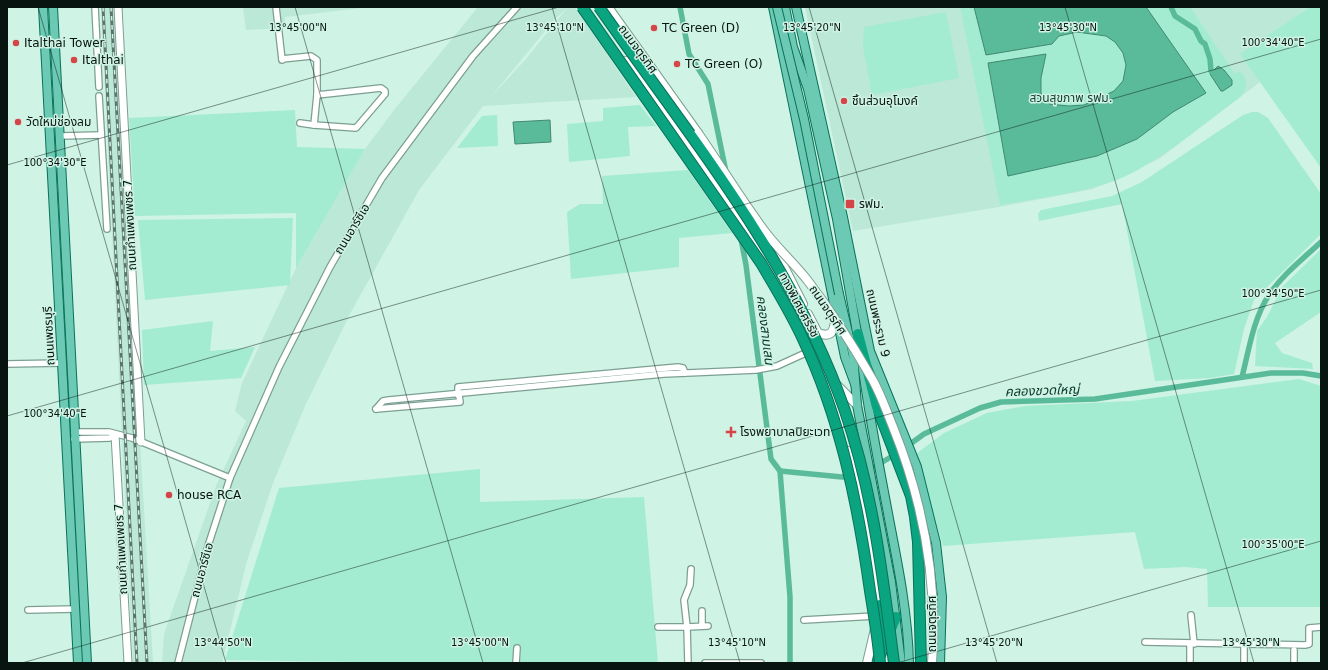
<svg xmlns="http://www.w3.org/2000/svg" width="1328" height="670" font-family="'DejaVu Sans','Noto Sans Thai',sans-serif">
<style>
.built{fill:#bce8d7;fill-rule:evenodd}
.green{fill:#a3ecd1}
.water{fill:#5abb9b;stroke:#418971}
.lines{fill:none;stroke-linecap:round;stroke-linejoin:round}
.canal{stroke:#5abb9b;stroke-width:5.5}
.minor-casing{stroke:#7d9f92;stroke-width:8}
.tertiary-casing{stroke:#7d9f92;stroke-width:9}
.secondary-casing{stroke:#7d9f92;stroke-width:10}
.primary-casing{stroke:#097259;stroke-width:10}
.motorway-casing{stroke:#097259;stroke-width:12}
.minor{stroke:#fff;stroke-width:5.5}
.tertiary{stroke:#fff;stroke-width:7}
.secondary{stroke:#fff;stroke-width:8}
.primary{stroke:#6cc9b3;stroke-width:8}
.motorway{stroke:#0aa580;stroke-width:10}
.rail-casing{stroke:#5d746c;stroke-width:3}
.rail{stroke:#cff3e5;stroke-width:1.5;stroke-dasharray:4.5;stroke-linecap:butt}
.secondary-bridge-casing{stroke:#7d9f92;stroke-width:10;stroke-linecap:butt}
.primary-bridge-casing{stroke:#097259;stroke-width:10;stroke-linecap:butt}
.motorway-bridge-casing{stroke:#097259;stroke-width:12;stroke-linecap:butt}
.secondary-bridge{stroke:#fff;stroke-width:8}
.primary-bridge{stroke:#6cc9b3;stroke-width:8}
.motorway-bridge{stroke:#0aa580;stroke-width:10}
.ticks{fill:none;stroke:#071410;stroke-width:1;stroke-opacity:0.45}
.poi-dot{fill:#d54547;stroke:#cff3e5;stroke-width:1.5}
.labels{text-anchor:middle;stroke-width:3;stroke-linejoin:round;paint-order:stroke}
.poi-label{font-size:12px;fill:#071410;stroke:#cff3e5;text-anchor:start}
.street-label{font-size:12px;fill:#071410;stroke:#cff3e5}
.park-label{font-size:12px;fill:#113d2f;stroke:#cff3e5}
.water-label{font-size:13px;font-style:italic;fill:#083629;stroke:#cff3e5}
.ticks-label{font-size:10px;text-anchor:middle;fill:#071410;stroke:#cff3e5;stroke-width:3;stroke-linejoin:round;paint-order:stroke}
</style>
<rect width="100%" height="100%" fill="#cff3e5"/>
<g class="built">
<polygon points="101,7 120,7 132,305 153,663 133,663"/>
<polygon points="243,7 370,7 285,17 285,28 246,30"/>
<path d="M478 7H575L636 97 483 106 419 190 351 312 305 406 273 483 247 561 222 663H162L164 634 216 486 246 421 235 411 242 383 296 268 365 149 394 110ZM567 8 526 59 489 99 555 19Z"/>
<polygon points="805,7 1310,7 1241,54 1260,82 1159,159 1093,189 999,207 853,231"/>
</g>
<g class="green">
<path d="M960 7H1190L1235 74 1240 71C1249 81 1248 89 1239 98 1205 123 1165 157 1128 175 1093 192 1039 198 1000 205Z"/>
<polygon points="1310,7 1321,7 1321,168 1240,54"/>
<polygon points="946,12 959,78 872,95 863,47 864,27"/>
<polygon points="640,105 656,126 628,127 630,156 569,162 567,124 603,121 603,108"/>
<polygon points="295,110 297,147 365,149 296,268 296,213 135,216 129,118"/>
<polygon points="1252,112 1258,112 1268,118 1321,194 1321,234 1254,300 1244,329 1234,374 1211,378 1155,381 1122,204 1039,221 1038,214 1041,210 1112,196 1142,182 1243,115"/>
<polygon points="497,115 498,146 457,148 482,116"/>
<polygon points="688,170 732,233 679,238 679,267 571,279 567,212 580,204 603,204 602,176"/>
<polygon points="293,218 290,285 145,300 138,220"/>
<polygon points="1321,249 1321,312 1275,343 1282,353 1312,363 1313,369 1255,366 1257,331 1267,317 1282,287"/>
<polygon points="213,321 210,351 255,347 241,378 144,385 142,330"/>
<polygon points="1299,379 1321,386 1321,607 1208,607 1207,569 1185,567 1144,569 1135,532 943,546 916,454 944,433 987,413 1025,406 1132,401"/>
<polygon points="480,469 480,502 644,497 658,663 418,663 225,660 279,488"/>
</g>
<g class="water">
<polygon points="974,7 1146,7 1206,93 1173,112 1137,139 1097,156 1008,176 988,63 1046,54 1041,78 1041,93 1049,104 1069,106 1084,105 1114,91 1123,81 1126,65 1123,53 1115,42 1106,36 1077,32 1059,36 1052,44 986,55"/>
<polygon points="1218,66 1224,70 1232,80 1232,85 1223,91 1221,91 1210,74"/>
<polygon points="550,120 551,142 515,144 513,122"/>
</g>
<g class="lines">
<g class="canal">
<polyline points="680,7 689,54 708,84 726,172"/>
<polyline points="1171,7 1175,16 1195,29 1201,41 1205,44 1210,59 1211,71"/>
<polyline points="741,239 746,265 771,459 780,471 790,597 790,663"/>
<path d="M1242 377C1249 350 1253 319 1269 295 1282 275 1304 258 1321 242"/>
<polyline points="906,447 924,434 980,408 1001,402 1095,399 1271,373 1303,373 1321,376"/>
<polyline points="780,471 842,477 852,476"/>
<polyline points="867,471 896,454"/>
</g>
<defs>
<g id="minor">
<polyline points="95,7 99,87"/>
<polyline points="276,7 282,60"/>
<polyline points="282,59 311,56 317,60 317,95 314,125 300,123"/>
<polyline points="99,96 107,229"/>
<polyline points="314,125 356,128 385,94 385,91 381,88 317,95"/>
<polyline points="60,136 101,135"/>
<polyline points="7,364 62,363"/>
<polyline points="458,395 458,387 678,367 683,368 685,373"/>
<polyline points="376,409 383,401 389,400 664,374 756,370 777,366 810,351"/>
<polyline points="376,409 460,402 459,395"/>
<polyline points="74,432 109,432 132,438 230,478"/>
<polyline points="74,439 110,438 115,435"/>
<polyline points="691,569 690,585 684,600 687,627 708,626"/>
<polyline points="28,610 75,609"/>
<polyline points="702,611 702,626"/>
<polyline points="1191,615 1194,644"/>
<polyline points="804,620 875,616"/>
<polyline points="658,627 687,627 688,663"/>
<polyline points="1145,642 1305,645 1309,644 1309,628 1321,627"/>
<polyline points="1244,645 1244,663"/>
<polyline points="1294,650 1294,663"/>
<polyline points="178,663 208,546 230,478 279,367 330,267 382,178 473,56 517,7"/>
<polyline points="516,663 517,648"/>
<polyline points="705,663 761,663"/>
<polyline points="1190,663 1190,644"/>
</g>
<g id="tertiary">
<polyline points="118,7 141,442"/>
<polyline points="115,435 128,663"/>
</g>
<g id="secondary">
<polyline points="608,7 698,133"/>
<polyline points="626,61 713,183 768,265 785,294"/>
<polyline points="772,243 803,304"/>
<path d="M808 314 818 333C834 339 834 328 836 316"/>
<polyline points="808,340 822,371 840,424"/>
<polyline points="835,383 857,405"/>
<polyline points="848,451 866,521 880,605 879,610"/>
<polyline points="867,663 875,629"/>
</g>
<g id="primary">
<polyline points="43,7 78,663"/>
<polyline points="53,7 87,663"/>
<polyline points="773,7 845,357 855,384"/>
<polyline points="785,7 793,47 808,89 837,219 858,338"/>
<polyline points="796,7 843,217 870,351 917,467 936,543 942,597 940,663"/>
<polyline points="839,294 853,354 857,405 891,582 901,663"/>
<path d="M862 362C869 417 880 470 890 524 899 570 908 616 909 663"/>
</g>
<g id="motorway">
<polyline points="858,334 877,407 911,496 915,517 918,542 921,663"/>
<polyline points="880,605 884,643"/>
<polyline points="878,660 896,617"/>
</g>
</defs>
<use href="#minor" class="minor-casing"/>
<use href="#tertiary" class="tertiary-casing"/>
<use href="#secondary" class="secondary-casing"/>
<use href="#primary" class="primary-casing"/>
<use href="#motorway" class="motorway-casing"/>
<use href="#minor" class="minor"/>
<use href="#tertiary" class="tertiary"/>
<use href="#secondary" class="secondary"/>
<use href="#primary" class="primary"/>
<use href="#motorway" class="motorway"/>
<defs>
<g id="rail">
<polyline points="103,7 137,663"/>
<polyline points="111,7 147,663"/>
</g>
</defs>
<use href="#rail" class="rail-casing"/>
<use href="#rail" class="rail"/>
<defs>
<path id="secondary-bridge" d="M698 133C721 166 742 201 766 233 779 250 795 264 808 281 831 311 852 344 871 377 880 392 886 410 893 427 924 504 938 580 932 663"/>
<polyline id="primary-bridge" points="777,7 804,119 839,294"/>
<g id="motorway-bridge">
<path d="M582 7 761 263C775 287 790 311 802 337 840 417 858 504 870 591 874 615 878 639 880 663"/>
<path d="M599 7C689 136 793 260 845 411 873 492 883 578 894 663"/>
</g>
</defs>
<use href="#secondary-bridge" class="secondary-bridge-casing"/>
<use href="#primary-bridge" class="primary-bridge-casing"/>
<use href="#motorway-bridge" class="motorway-bridge-casing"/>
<use href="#secondary-bridge" class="secondary-bridge"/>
<use href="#primary-bridge" class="primary-bridge"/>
<use href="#motorway-bridge" class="motorway-bridge"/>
</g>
<path class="ticks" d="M38 7 226 663M295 7 483 663M552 7 740 663M809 7 997 663M1065 7 1254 663M7 165 559 7M7 416 1321 39M22 663 1321 290M897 663 1321 541"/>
<g class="poi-dot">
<circle cx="654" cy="28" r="4"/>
<circle cx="16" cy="43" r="4"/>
<circle cx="74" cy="60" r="4"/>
<circle cx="677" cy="64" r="4"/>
<circle cx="844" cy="101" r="4"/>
<circle cx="18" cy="122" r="4"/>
<rect x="845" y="199" width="10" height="10" rx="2"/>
<path d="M729 426h4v4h4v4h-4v4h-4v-4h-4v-4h4z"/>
<circle cx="169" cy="495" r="4"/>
</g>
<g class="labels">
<g class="poi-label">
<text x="662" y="32">TC Green (D)</text>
<text x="24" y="47">Italthai Tower</text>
<text x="82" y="64">Italthai</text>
<text x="685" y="68">TC Green (O)</text>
<text x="852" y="105">ชิ้นส่วนอุโมงค์</text>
<text x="26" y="126">วัดใหม่ช่องลม</text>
<text x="859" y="208">รฟม.</text>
<text x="740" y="436">โรงพยาบาลปิยะเวท</text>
<text x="177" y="499">house RCA</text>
</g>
<g class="street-label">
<text transform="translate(638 49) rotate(54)" y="4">ถนนจตุรทิศ</text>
<text transform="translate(130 225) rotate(-93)" y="4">ถนนกำแพงเพชร 7</text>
<text transform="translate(352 229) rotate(-59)" y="4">ถนนอาร์ซีเอ</text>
<text transform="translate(799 305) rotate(62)" y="4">ทางพิเศษศรีรัช</text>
<text transform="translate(828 310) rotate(56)" y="4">ถนนจตุรทิศ</text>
<text transform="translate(878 323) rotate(77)" y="4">ถนนพระราม 9</text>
<text transform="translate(49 336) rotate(-93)" y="4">ถนนเพชรบุรี</text>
<text transform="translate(121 549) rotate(-93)" y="4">ถนนกำแพงเพชร 7</text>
<text transform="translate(202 570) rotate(-75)" y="4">ถนนอาร์ซีเอ</text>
<text transform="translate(932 624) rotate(-90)" y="4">ถนนจตุรทิศ</text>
</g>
<g class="park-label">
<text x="1071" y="102">สวนสุขภาพ รฟม.</text>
</g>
<g class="water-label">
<text transform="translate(766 330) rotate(83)" y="5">คลองสามเสน</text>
<text transform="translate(1042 390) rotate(-2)" y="5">คลองชวดใหญ่</text>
</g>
</g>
<g class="ticks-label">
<text x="298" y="31">13°45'00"N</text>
<text x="555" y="31">13°45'10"N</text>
<text x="812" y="31">13°45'20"N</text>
<text x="1068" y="31">13°45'30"N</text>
<text x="1273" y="46">100°34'40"E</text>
<text x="55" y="166">100°34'30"E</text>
<text x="1273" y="297">100°34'50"E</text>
<text x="55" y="417">100°34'40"E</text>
<text x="1273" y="548">100°35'00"E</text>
<text x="223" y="646">13°44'50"N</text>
<text x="480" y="646">13°45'00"N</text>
<text x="737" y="646">13°45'10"N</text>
<text x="994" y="646">13°45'20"N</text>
<text x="1251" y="646">13°45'30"N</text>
</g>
<rect width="1328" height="670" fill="none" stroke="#071410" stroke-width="16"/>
</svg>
